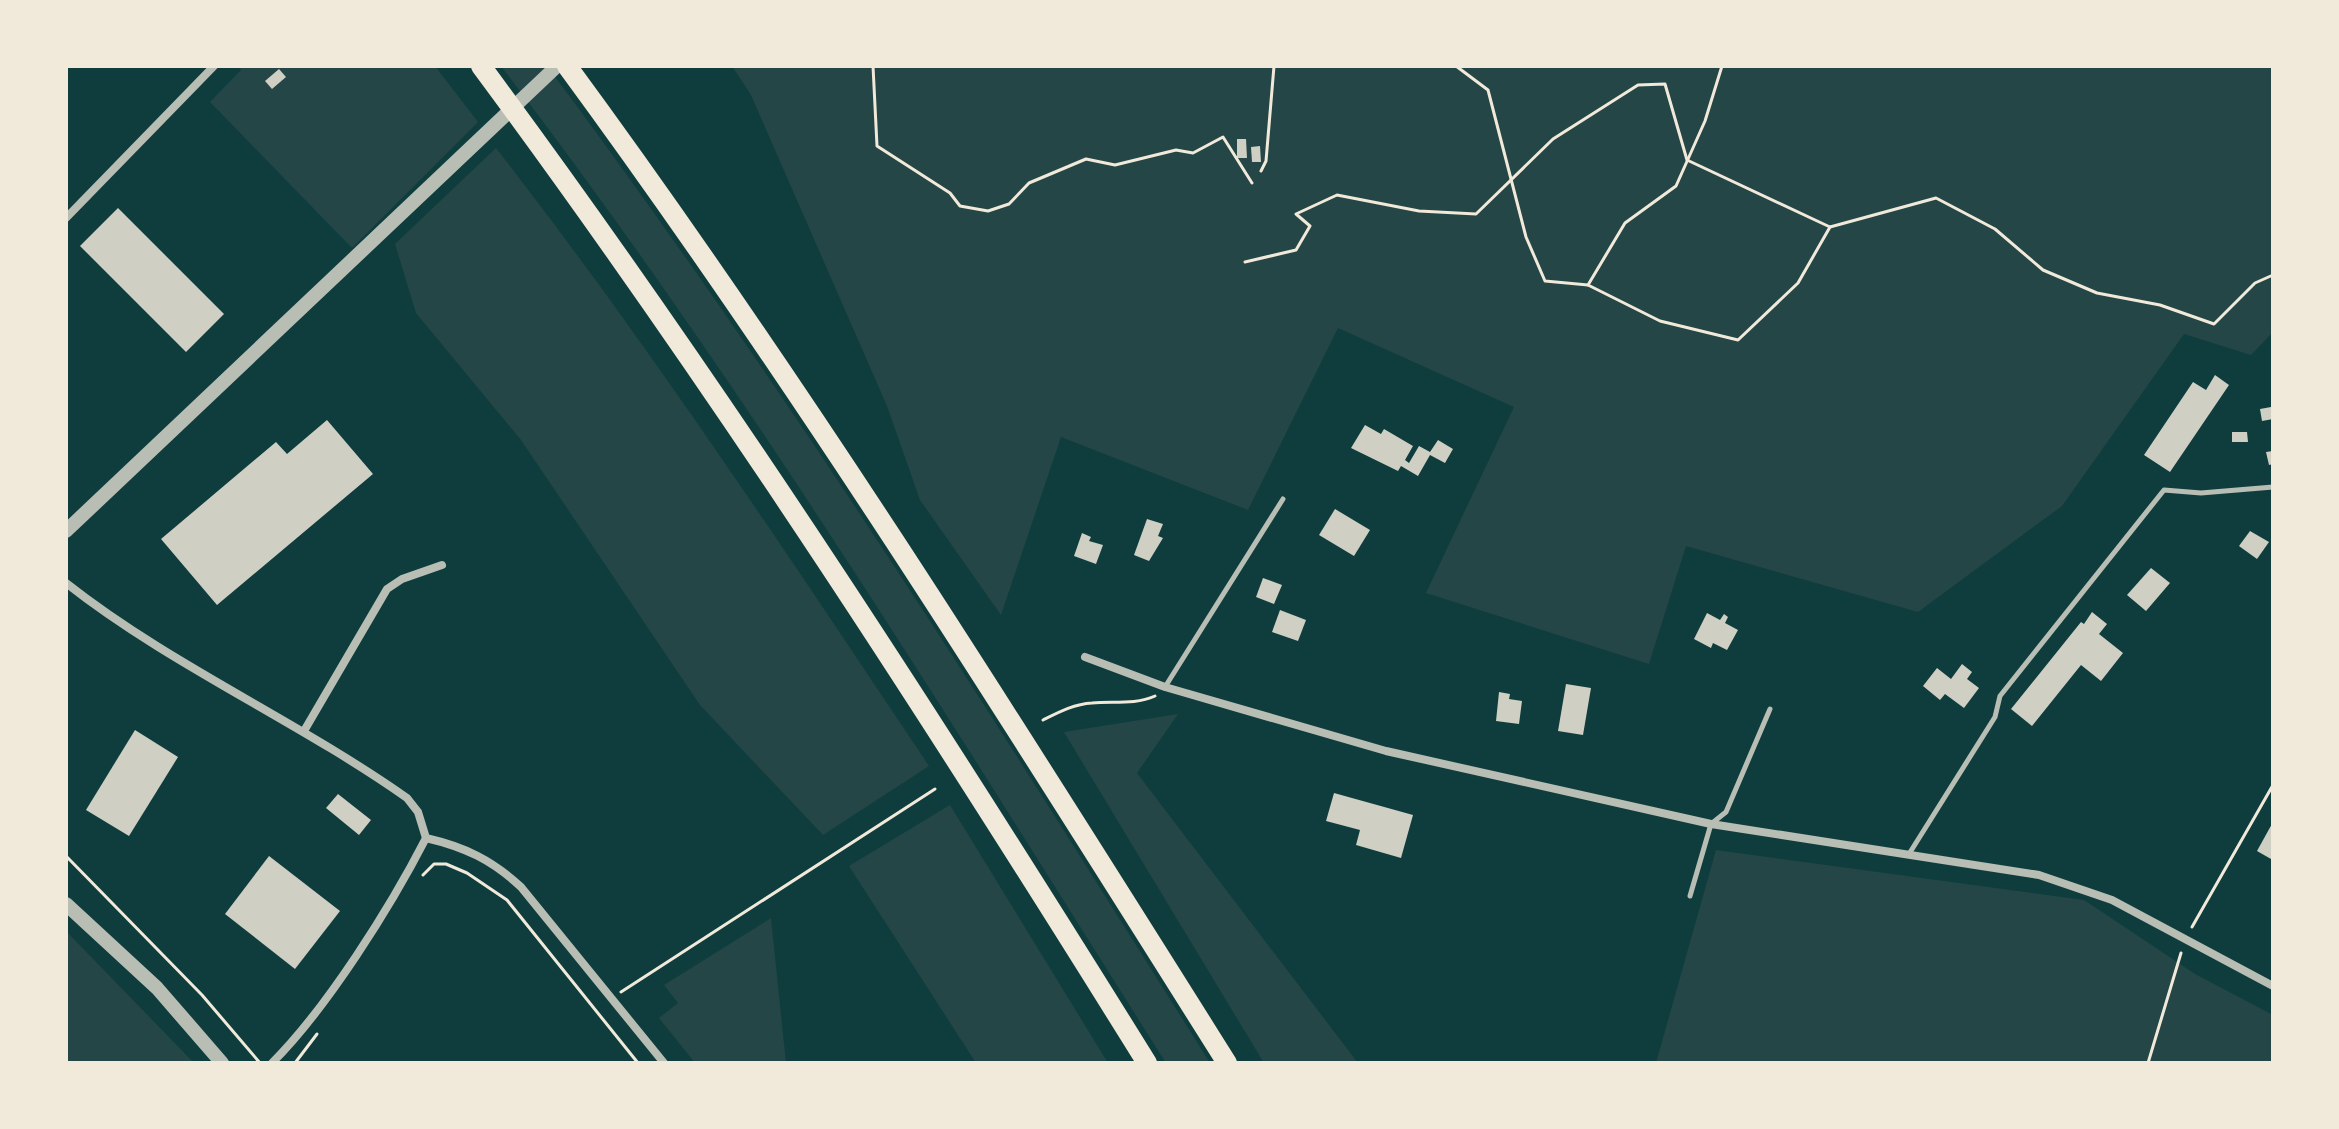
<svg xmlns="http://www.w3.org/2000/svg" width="2339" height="1129" font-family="'Fira Sans',sans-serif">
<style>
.green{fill:#244646}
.building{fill:#cfcfc3}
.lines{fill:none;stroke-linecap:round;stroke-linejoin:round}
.path{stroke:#f1e9da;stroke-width:3}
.service{stroke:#b8beb3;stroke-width:5}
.minor{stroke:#b8beb3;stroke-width:8}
.tertiary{stroke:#b8beb3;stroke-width:14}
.motorway{stroke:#f1e9da;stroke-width:20}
</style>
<rect width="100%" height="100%" fill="#0f3d3e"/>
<g class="green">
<polygon points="239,66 435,66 478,122 352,248 210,102 241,70"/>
<path d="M501 66H547C786 386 998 725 1210 1063H1166C953 726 744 383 501 66Z"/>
<polygon points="732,66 2273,66 2273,332 2251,355 2184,334 2062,506 1918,612 1686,546 1649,664 1426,593 1514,407 1338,328 1248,510 1061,437 1001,615 920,500 887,406 751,95"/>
<path d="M496 148C651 347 789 557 929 766L823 835 700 705 521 440 416 313 395 244Z"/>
<polygon points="1178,714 1137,773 1358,1063 1264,1063 1064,732"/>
<polygon points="950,805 1108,1063 976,1063 849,866"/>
<polygon points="1716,850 2084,900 2195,974 2273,1015 2273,1063 1656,1063"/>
<polygon points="771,918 786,1063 695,1063 659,1018 678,1003 664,985"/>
<polygon points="66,931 194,1063 66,1063"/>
</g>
<g class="building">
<polygon points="279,69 286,77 272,89 265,81"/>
<polygon points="1237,139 1246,139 1247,158 1237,158"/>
<polygon points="1260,146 1261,162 1252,162 1251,147"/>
<polygon points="118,208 224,314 186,352 80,246"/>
<polygon points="2215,375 2229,385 2170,472 2144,455 2193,382 2206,390"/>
<polygon points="2271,407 2273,419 2262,421 2260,409"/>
<polygon points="327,420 373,474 217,605 161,539 276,442 287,454"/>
<polygon points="1365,425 1381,434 1384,429 1413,446 1405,460 1409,463 1419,446 1430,452 1438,440 1453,449 1445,463 1430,455 1418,476 1401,466 1398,471 1351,448"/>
<polygon points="2232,432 2247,432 2248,442 2232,442"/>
<polygon points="2273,451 2273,464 2269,465 2266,452"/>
<polygon points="1335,509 1370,530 1354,556 1319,535"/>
<polygon points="1147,519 1163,524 1158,536 1163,538 1149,561 1134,555"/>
<polygon points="2250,531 2269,542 2257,559 2239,546"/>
<polygon points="1082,533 1091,537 1089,541 1103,545 1096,564 1074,556"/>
<polygon points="2151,568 2170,583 2146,611 2127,595"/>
<polygon points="1263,578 1282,585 1274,604 1256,597"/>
<polygon points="1280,610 1306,620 1298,641 1272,632"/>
<polygon points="2092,612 2107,624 2099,634 2123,653 2101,681 2081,665 2032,726 2011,709 2081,622 2084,624"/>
<polygon points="1707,613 1720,620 1724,614 1728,617 1725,623 1738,630 1727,650 1713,643 1711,648 1694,639"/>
<polygon points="1962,664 1972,672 1967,679 1979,688 1964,708 1945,694 1940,700 1923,686 1937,668 1951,679"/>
<polygon points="1566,684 1591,688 1583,735 1558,731"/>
<polygon points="1499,692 1510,694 1509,699 1522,701 1519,724 1496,721"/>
<polygon points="135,730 178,757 129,836 86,810"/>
<polygon points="1334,793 1413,815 1401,858 1356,845 1360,830 1326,821"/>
<polygon points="338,794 371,820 359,835 326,808"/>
<polygon points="2273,822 2273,855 2271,859 2257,851"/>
<polygon points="269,856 340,911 295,969 225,914"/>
</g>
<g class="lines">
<g class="path">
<polyline points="873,66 877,146 950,193 960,206 988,211 1009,204 1029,183 1086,159 1115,165 1176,150 1193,153 1223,137 1252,183"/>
<polyline points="1456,66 1488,90 1526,237 1545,281 1588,285 1660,321 1738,340 1798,283 1830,227"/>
<polyline points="1261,171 1266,161 1274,66"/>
<polyline points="1245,262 1296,250 1310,226 1296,214 1337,195 1419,211 1476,214 1553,139 1638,85 1665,84 1687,160 1830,227 1936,198 1995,229 2043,270 2097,293 2160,305 2214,324 2255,283 2273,275"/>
<polyline points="1588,285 1625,223 1676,186 1705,121 1722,66"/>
<path d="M1043 720C1059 712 1074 704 1092 703 1113 701 1135 705 1155 696"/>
<polyline points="66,856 202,995 260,1063"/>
<polyline points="423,875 434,864 446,864 467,873 507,900 638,1063"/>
<polyline points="2192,927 2273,785"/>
<polyline points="621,992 935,789"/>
<polyline points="295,1063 317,1034"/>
<polyline points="2148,1063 2181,953"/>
</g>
<g class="service">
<polyline points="1165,687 1283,499"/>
<polyline points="1909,854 1995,717 2000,696 2164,490 2201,493 2273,487"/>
<polyline points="1690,896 1711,824 1726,812 1770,709"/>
</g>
<g class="minor">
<polyline points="66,218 214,66"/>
<path d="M66 583C170 665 298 721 407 798L418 812 426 838C465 847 492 860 521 887L664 1063"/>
<polyline points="1085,657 1165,687 1386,751 1711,824 2039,875 2112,900 2273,986"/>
<polyline points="304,731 387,589 402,579 442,565"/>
<path d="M272 1063C327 1008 390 908 426 838"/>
</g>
<g class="tertiary">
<polyline points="66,531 557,66"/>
<polyline points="66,904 157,988 222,1063"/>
</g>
<g class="motorway">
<path d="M481 66C719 387 936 724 1147 1063"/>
<path d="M567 66C803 387 1015 726 1227 1063"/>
</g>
</g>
<rect width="2339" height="1129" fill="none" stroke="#f1e9da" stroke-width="136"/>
</svg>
